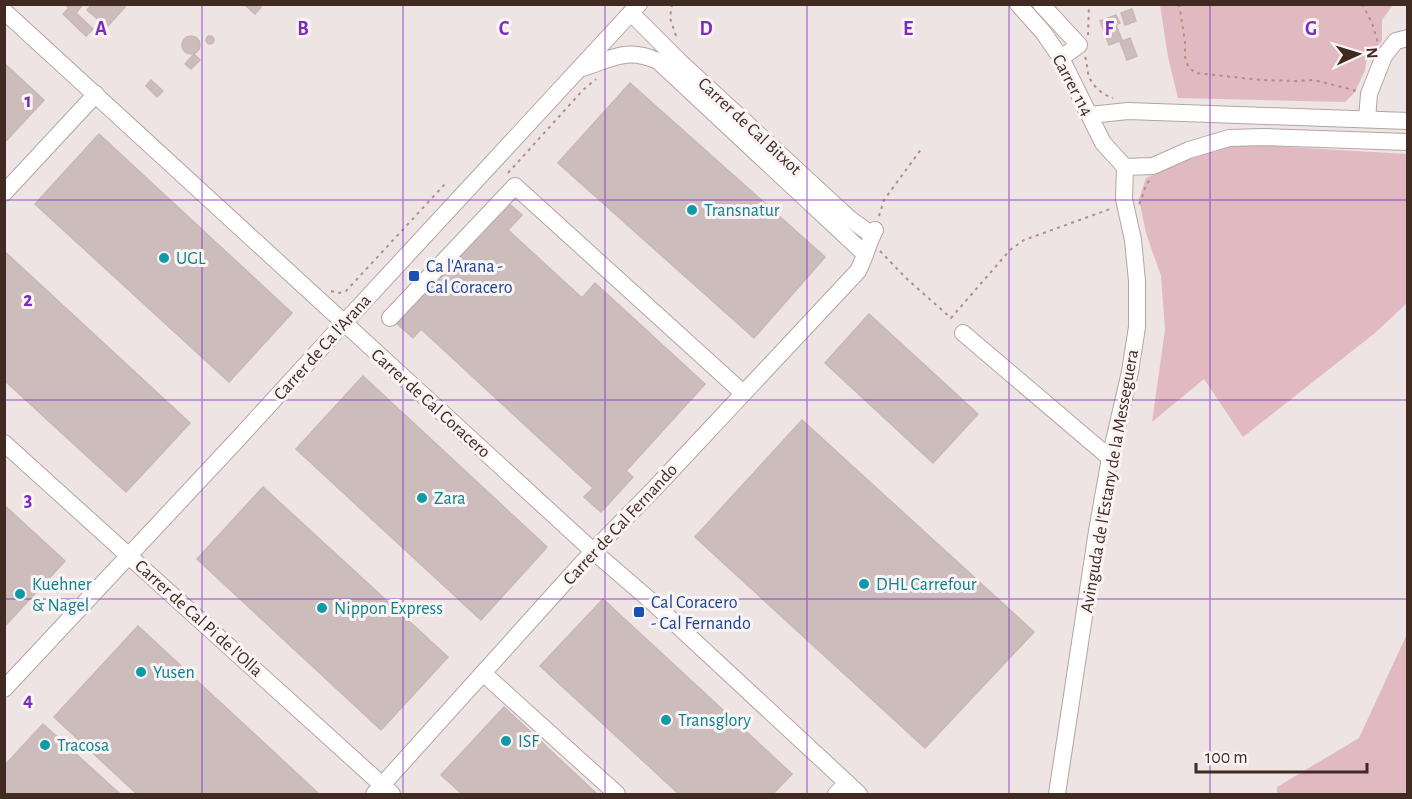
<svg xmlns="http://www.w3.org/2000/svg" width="1412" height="799" font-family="'Alegreya Sans',sans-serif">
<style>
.green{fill:#e1bac1}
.building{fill:#ccbdbc;stroke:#c8b7b5;stroke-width:1.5}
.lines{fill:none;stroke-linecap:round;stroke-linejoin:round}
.minor-casing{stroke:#b3a5a1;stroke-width:18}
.path{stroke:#b48d81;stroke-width:2;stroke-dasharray:3 4.5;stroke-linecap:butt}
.minor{stroke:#fff;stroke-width:16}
.grid{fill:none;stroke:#7b2cbf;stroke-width:1.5;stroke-opacity:0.55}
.culture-dot{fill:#0f9aa8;stroke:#faf4f4;stroke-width:2}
.transit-dot{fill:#1a4fb4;stroke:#faf4f4;stroke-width:2}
.labels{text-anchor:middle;stroke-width:6;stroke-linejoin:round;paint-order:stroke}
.street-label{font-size:18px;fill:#412a21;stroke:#faf4f4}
.culture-label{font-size:18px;fill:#0d838f;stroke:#faf4f4;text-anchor:start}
.transit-label{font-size:18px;fill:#164399;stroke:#faf4f4;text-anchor:start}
.grid-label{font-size:20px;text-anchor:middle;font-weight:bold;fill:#7b2cbf;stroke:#faf4f4;stroke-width:6;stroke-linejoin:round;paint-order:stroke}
</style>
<rect width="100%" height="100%" fill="#eee4e3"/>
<g class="green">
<polygon points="1160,5 1160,4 1393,5 1382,20 1382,41 1367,57 1365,70 1355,92 1345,102 1178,98 1168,57"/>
<polygon points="1236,146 1268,146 1407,154 1407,303 1375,333 1243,437 1204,379 1152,422 1165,330 1161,276 1146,233 1139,199 1146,178 1212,150"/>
<polygon points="1407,634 1407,794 1277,794 1277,787 1359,738"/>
</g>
<g class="building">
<polygon points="65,4 83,4 76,13 93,29 86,36 63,14 69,8"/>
<polygon points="92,4 122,4 125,7 107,27 87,10"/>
<polygon points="244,4 259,4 261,7 255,14"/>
<polygon points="1132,9 1136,21 1125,25 1121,13"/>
<polygon points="1116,15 1120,23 1116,25 1122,40 1109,45 1100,21"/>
<circle cx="210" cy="40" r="4"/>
<circle cx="191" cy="45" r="9"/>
<polygon points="1130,38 1137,56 1127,60 1120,42"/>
<polygon points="194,54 200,60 191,69 185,64"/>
<polygon points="4,63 44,100 4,143"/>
<polygon points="151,80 163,91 157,97 146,86"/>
<polygon points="630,83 825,257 754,338 558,163"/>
<polygon points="99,134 292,313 229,382 35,204"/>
<polygon points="506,201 522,215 508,230 582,298 595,283 705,384 626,471 633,477 601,512 584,497 593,488 421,329 413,338 395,322"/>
<polygon points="4,251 190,423 126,492 4,380"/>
<polygon points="869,314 978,414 933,463 825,363"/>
<polygon points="363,376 547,547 481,620 296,449"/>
<polygon points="802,420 1034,632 925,748 695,537"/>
<polygon points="263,487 448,657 381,730 197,559"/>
<polygon points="4,505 65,561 4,627"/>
<polygon points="603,599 792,774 773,794 679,794 540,666"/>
<polygon points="138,626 318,793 316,794 137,794 54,717"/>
<polygon points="504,707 597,794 462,794 441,775"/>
<polygon points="43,724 120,794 4,794 4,766"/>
</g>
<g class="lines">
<defs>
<g id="minor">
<polyline points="1018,4 1043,32 1061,58 1103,143 1125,167"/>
<polyline points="1041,4 1079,45 1061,58"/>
<polyline points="4,11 593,551 651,601 859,794"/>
<polyline points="631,13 678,60 850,219 872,235"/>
<path d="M582 68C612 59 626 47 658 61L865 254"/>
<polyline points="1090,115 1128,111 1408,121"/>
<polyline points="1367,119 1369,94 1384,56 1396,41 1408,38"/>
<polyline points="1125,167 1153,166 1189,150 1229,138 1265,137 1408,142"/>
<polyline points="4,193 96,94"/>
<polyline points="390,318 515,186 743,393"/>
<polyline points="963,333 1110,458"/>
<polyline points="4,443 392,794"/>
<polyline points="483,673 617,794"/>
<polyline points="4,689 237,440 344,323 639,4"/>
<path d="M374 794 593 551 654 489 858 271C865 258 868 243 875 230"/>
<polyline points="836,794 847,783"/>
<polyline points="1057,794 1097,531 1110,458 1130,372 1137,327 1137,281 1133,240 1124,199 1125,167"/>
</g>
</defs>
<use href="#minor" class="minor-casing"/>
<g class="path">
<polyline points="672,4 670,18 677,39"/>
<polyline points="1179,4 1185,42 1185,57 1188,66 1195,73 1262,80 1296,81 1314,80 1357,91"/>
<polyline points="1362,4 1372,23 1378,43"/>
<polyline points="1088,35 1089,4"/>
<path d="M1085 57C1088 63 1086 69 1089 76 1092 86 1103 95 1113 98"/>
<polyline points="508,173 583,90 596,79"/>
<path d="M1139 204C1144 197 1143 187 1150 180"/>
<polyline points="879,216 884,200 922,148"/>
<polyline points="880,251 908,280 951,318 1010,250 1024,240 1113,208"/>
<polyline points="331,291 339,293 346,291 445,184"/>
</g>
<use href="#minor" class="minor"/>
</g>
<path class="grid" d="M202 4V794M403 4V794M605 4V794M807 4V794M1009 4V794M1210 4V794M4 200H1408M4 400H1408M4 599H1408"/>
<g class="culture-dot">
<circle cx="692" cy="210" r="6"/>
<circle cx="164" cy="258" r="6"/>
<circle cx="422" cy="498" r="6"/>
<circle cx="864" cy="584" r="6"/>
<circle cx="20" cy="594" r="6"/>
<circle cx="322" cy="608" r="6"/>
<circle cx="141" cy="672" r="6"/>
<circle cx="666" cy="720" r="6"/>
<circle cx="506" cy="741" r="6"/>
<circle cx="45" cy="745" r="6"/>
</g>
<g class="transit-dot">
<rect x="408" y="270" width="12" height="12" rx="3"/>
<rect x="633" y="606" width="12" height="12" rx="3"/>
</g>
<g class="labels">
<g class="street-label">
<text transform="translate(1073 85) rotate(62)" y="6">Carrer 114</text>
<text transform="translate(750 126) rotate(43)" y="6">Carrer de Cal Bitxot</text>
<text transform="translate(322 347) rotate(-48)" y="6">Carrer de Ca l'Arana</text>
<text transform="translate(431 403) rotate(42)" y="6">Carrer de Cal Coracero</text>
<text transform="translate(1109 481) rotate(-80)" y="6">Avinguda de l'Estany de la Messeguera</text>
<text transform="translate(620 524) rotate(-47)" y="6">Carrer de Cal Fernando</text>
<text transform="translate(199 618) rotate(42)" y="6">Carrer de Cal Pi de l'Olla</text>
</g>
<g class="culture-label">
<text x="704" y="216">Transnatur</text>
<text x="176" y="264">UGL</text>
<text x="434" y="504">Zara</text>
<text x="32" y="590">Kuehner<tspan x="32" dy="21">&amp; Nagel</tspan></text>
<text x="876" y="590">DHL Carrefour</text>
<text x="334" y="614">Nippon Express</text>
<text x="153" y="678">Yusen</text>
<text x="678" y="726">Transglory</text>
<text x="518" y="747">ISF</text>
<text x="57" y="751">Tracosa</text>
</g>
<g class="transit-label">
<text x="426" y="272">Ca l'Arana -<tspan x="426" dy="21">Cal Coracero</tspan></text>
<text x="651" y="608">Cal Coracero<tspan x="651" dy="21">- Cal Fernando</tspan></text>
</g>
</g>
<g class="grid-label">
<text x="101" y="35">A</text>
<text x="303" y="35">B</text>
<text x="504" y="35">C</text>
<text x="706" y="35">D</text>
<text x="908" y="35">E</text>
<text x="1109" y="35">F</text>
<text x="1311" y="35">G</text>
<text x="28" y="107">1</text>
<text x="28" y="306">2</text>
<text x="28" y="506">3</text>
<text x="28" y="706">4</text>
</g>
<rect width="1412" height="799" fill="none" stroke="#412a21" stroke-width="12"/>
<g transform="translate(1358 54) rotate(86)" stroke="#faf4f4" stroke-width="4.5" paint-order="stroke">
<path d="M0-4.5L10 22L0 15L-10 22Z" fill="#412a21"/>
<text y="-9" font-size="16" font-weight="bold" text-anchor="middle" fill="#412a21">N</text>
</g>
<path d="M1196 763v9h171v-9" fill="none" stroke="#412a21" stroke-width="3"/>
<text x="1205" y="763" font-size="18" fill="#412a21" stroke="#faf4f4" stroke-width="4.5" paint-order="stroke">100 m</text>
</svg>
